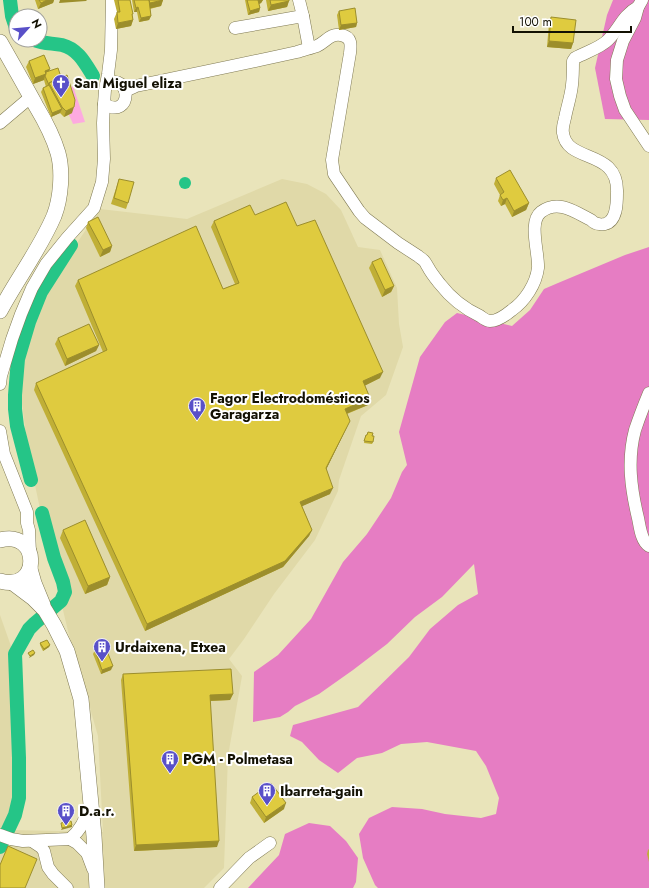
<svg xmlns="http://www.w3.org/2000/svg" width="649" height="888" font-family="Jost,sans-serif">
<style>
.built{fill:#e0d9a8}
.green{fill:#fdaadf}
.forest{fill:#e67dc3}
.water{fill:#25c587}
.lines{fill:none;stroke-linecap:round;stroke-linejoin:round}
.river{stroke:#25c587;stroke-width:14}
.minor-casing{stroke:#7f7953;stroke-width:13}
.major-casing{stroke:#7f7953;stroke-width:16}
.minor{stroke:#fff;stroke-width:12}
.major{stroke:#fff;stroke-width:15}
.wall{fill:#c0af36}
.shaded-wall{fill:#9c8e2c}
.building{fill:#dfcb3f;stroke:#9c8e2c}
.labels{text-anchor:middle;stroke-width:4;stroke-linejoin:round;paint-order:stroke}
.poi-label{font-size:14px;font-weight:bold;fill:#131103;stroke:#fff;text-anchor:start}
</style>
<rect width="100%" height="100%" fill="#e9e4ba"/>
<polygon class="built" points="282,179 307,184 326,194 341,210 358,247 380,250 397,288 399,324 403,347 386,395 361,416 339,480 338,491 315,540 274,594 244,639 229,659 242,676 228,756 224,868 204,888 0,888 0,615 12,649 13,774 11,830 103,832 98,736 68,631 50,556 28,452 19,379 36,314 62,265 100,209 187,219"/>
<polygon class="green" points="73,86 85,122 73,124 69,115 67,89"/>
<g class="forest">
<polygon points="613,0 649,0 649,120 605,119 595,68 607,15"/>
<polygon points="649,247 649,888 378,888 375,885 363,858 359,834 369,818 392,807 422,809 445,814 481,818 496,814 499,798 486,766 476,751 427,742 401,744 382,753 357,758 338,773 319,760 302,742 290,736 293,725 358,707 409,657 430,629 458,605 478,594 474,564 442,597 415,617 387,644 353,670 319,694 295,706 288,712 280,717 253,722 254,672 278,655 311,619 343,562 367,534 391,498 402,472 407,465 399,432 420,357 445,322 457,313 512,326 530,310 544,289 558,283 625,255"/>
<polygon points="309,823 330,826 346,841 358,858 356,882 353,888 248,888 279,855 285,834"/>
</g>
<circle class="water" cx="185" cy="183" r="6"/>
<g class="lines">
<g class="river">
<polyline points="10,0 12,16 16,28"/>
<path d="M34 40C44 44 52 43 62 45 78 49 85 63 93 76"/>
<polyline points="31,480 17,426 15,409 15,395 18,359 29,322 41,292 71,245"/>
<polyline points="0,847 15,815 19,798 19,758 15,654 29,629 35,623 61,601 65,592 63,582 54,558 42,513"/>
</g>
<defs>
<g id="minor">
<polyline points="299,0 303,16"/>
<polyline points="642,0 638,7 635,18 623,41 617,60 616,79 620,96 625,110 649,146"/>
<polyline points="235,28 303,16 309,48"/>
<path d="M125 91 136 86C189 75 243 64 297 52 303 50 311 48 317 46 326 42 330 33 341 35 352 37 351 45 350 53L332 160 334 174 359 211 365 218 398 243 418 256C420 258 423 259 425 262 427 265 426 264 428 267 431 273 436 279 440 284 450 297 465 309 480 316 483 318 486 321 490 321 498 321 506 315 512 310 525 301 536 284 538 268 539 253 528 222 541 212 558 199 575 212 591 220 593 222 596 224 599 224 600 225 604 224 605 224 617 221 617 203 617 193 619 148 567 164 563 133 562 128 564 122 565 118 567 107 571 96 572 85 573 77 573 69 573 61L575 58C586 52 600 48 608 40 620 28 622 16 638 7"/>
<path d="M104 104C133 121 132 70 106 85"/>
<polyline points="0,123 26,101 32,98"/>
<polyline points="0,384 1,376 12,339 21,314 32,288 46,264 67,238 94,208 102,182 104,159 103,123 104,104 105,90 108,74 111,50 112,0"/>
<path d="M649 393C644 405 639 418 635 430 627 460 631 489 638 518 640 527 641 541 649 546"/>
<polyline points="0,431 4,454 27,512 27,523 29,530 30,553"/>
<polyline points="0,835 11,839 23,841 70,839"/>
<polyline points="70,839 77,843 87,853 93,869"/>
<path d="M70 839C81 830 86 819 90 805"/>
<polyline points="32,841 41,847 44,851 48,867 53,874 67,888"/>
<polyline points="220,888 249,858 270,843"/>
</g>
<g id="major">
<path d="M0 42C12 63 24 84 36 106 45 121 53 136 58 153 63 171 61 198 54 216 40 249 17 279 0 311"/>
<path d="M0 540C41 529 41 593 0 581"/>
<polyline points="30,569 34,583 43,605"/>
<polyline points="13,583 33,598 45,610 54,625 67,651 81,699 94,836 97,888"/>
</g>
</defs>
<use href="#minor" class="minor-casing"/>
<use href="#major" class="major-casing"/>
<use href="#minor" class="minor"/>
<use href="#major" class="major"/>
</g>
<g class="wall">
<polygon points="35,0 54,0 53,3 38,9"/>
<polygon points="114,0 130,0 133,20 131,26 116,29 114,19 117,12"/>
<polygon points="132,0 163,0 161,6 150,9 151,16 149,20 139,22 137,12 134,12"/>
<polygon points="245,0 263,0 261,3 259,4 260,8 259,12 248,15"/>
<polygon points="266,0 289,0 287,7 268,11"/>
<polygon points="339,11 357,23 356,27 339,30 337,15"/>
<polygon points="551,17 573,43 571,49 547,47 549,23"/>
<polygon points="29,61 49,71 72,113 64,117 60,113 51,117 41,92 43,88 46,87 44,80 33,84 26,67"/>
<polygon points="496,178 529,203 526,210 512,217 505,204 501,206 498,201 500,195 494,184"/>
<polygon points="119,179 128,203 126,209 111,204"/>
<polygon points="255,215 297,226 380,378 364,386 368,405 347,414 347,427 326,469 330,494 302,506 312,530 309,536 283,567 145,631 34,390 36,383 103,352 75,286 78,280 223,289 235,284 211,227 214,221"/>
<polygon points="88,222 112,246 110,252 100,257 86,228"/>
<polygon points="372,262 394,286 391,292 382,297 369,268"/>
<polygon points="58,338 99,345 96,351 65,366 55,344"/>
<polygon points="366,435 372,436 373,442 372,444 364,443"/>
<polygon points="63,530 110,577 107,585 85,594 60,538"/>
<polygon points="40,643 50,645 49,647 43,651 40,645"/>
<polygon points="95,650 111,670 101,674 93,654"/>
<polygon points="123,674 233,694 230,700 210,701 217,847 134,851 121,680"/>
<polygon points="252,797 284,809 264,823 250,803"/>
<polygon points="649,849 649,862 647,854 648,850"/>
</g>
<g class="shaded-wall">
<polygon points="47,0 54,0 53,3 38,9 41,3"/>
<polygon points="60,0 87,0 86,1 59,3"/>
<polygon points="163,0 161,6 147,9 150,3"/>
<polygon points="258,0 263,0 261,3 257,5"/>
<polygon points="289,1 287,7 268,11 271,5"/>
<polygon points="138,7 137,12 134,12 136,8"/>
<polygon points="260,8 259,12 248,15 250,11"/>
<polygon points="151,16 149,20 139,22 141,18"/>
<polygon points="133,20 131,26 116,29 118,23"/>
<polygon points="357,23 356,27 339,30 341,25"/>
<polygon points="549,41 573,43 571,49 547,47"/>
<polygon points="50,69 48,75 45,76 44,80 33,84 35,78 45,71"/>
<polygon points="74,107 72,113 64,117 66,111"/>
<polygon points="62,109 60,113 51,117 52,113"/>
<polygon points="507,198 505,204 501,206 503,200"/>
<polygon points="529,203 526,210 512,217 514,211"/>
<polygon points="112,246 110,252 100,257 103,250"/>
<polygon points="394,286 391,292 382,297 385,290"/>
<polygon points="99,345 96,351 65,366 67,359"/>
<polygon points="383,372 380,378 360,388 363,381"/>
<polygon points="370,398 368,405 343,415 345,409"/>
<polygon points="350,421 347,427 324,474 326,468"/>
<polygon points="333,488 330,494 298,508 300,502"/>
<polygon points="312,530 309,536 283,567 145,631 147,624"/>
<polygon points="110,577 107,585 85,594 88,586"/>
<polygon points="50,645 49,647 43,651 44,649"/>
<polygon points="35,653 34,655 29,658 30,656"/>
<polygon points="113,666 111,670 101,674 102,670"/>
<polygon points="233,694 230,700 207,701 210,695"/>
<polygon points="286,803 284,809 264,823 266,817"/>
<polygon points="72,825 72,827 61,830 62,828"/>
<polygon points="219,841 217,847 134,851 136,845"/>
</g>
<g class="building">
<polygon points="39,0 47,0 41,3"/>
<polygon points="118,0 130,0 133,14 132,14 133,20 118,23 117,12 120,12"/>
<polygon points="134,0 149,0 151,16 141,18 138,7 136,8"/>
<polygon points="149,0 163,0 150,3"/>
<polygon points="247,0 260,0 258,0 260,8 250,11"/>
<polygon points="270,0 289,0 289,1 271,5"/>
<polygon points="355,8 357,23 341,25 339,11"/>
<polygon points="551,17 576,20 573,43 549,41"/>
<polygon points="44,55 50,69 45,71 46,74 35,78 29,61"/>
<polygon points="58,68 61,77 49,83 49,85 45,76 46,74 46,72"/>
<polygon points="67,75 75,100 74,107 66,111 62,107 49,83"/>
<polygon points="49,85 62,109 52,113 43,88"/>
<polygon points="510,170 529,203 514,211 507,198 503,200 500,195 504,192 496,178"/>
<polygon points="119,179 134,182 128,203 114,198"/>
<polygon points="286,202 297,226 315,220 383,372 363,381 370,398 345,409 350,421 326,468 333,488 300,502 312,530 285,561 147,624 36,383 107,350 78,280 196,226 223,289 239,283 214,221 250,205 255,215"/>
<polygon points="98,217 112,246 103,250 88,222"/>
<polygon points="381,258 394,286 385,290 372,262"/>
<polygon points="89,324 99,345 67,359 58,338"/>
<polygon points="368,432 373,433 372,436 374,436 373,442 364,441 366,435 367,435"/>
<polygon points="85,520 110,577 88,586 63,530"/>
<polygon points="47,640 50,645 44,649 40,643"/>
<polygon points="105,646 113,666 102,670 95,650"/>
<polygon points="33,650 35,653 30,656 28,653"/>
<polygon points="231,669 233,694 210,695 219,841 136,845 123,674"/>
<polygon points="271,783 286,803 266,817 252,797"/>
<polygon points="71,821 72,825 62,828 61,823"/>
<polygon points="8,846 37,859 25,888 0,888 0,865"/>
</g>
<defs>
<symbol id="church-pin" viewBox="-11 -11 22 30"><path d="M0 17L-7.5 6A9.5 9.5 0 1 1 7.5 6Z" fill="#5950c8" stroke="#fff"/><path d="M-1.2-6h2.4v3.5h3.3v2.4h-3.3V6h-2.4V-.1h-3.3v-2.4h3.3Z" fill="#fff"/></symbol>
<symbol id="building-pin" viewBox="-11 -11 22 30"><path d="M0 17L-7.5 6A9.5 9.5 0 1 1 7.5 6Z" fill="#5950c8" stroke="#fff"/><path d="M-4-6H4V6H1V3H-1V6H-4ZM-2.5-4.3h1.7v1.8h-1.7ZM.8-4.3h1.7v1.8H.8ZM-2.5-1h1.7V.8h-1.7ZM.8-1h1.7V.8H.8Z" fill="#fff"/></symbol>
</defs>
<g fill-rule="evenodd">
<use href="#church-pin" x="51" y="73" width="20" height="27"/>
<use href="#building-pin" x="187" y="396" width="20" height="27"/>
<use href="#building-pin" x="92" y="637" width="20" height="27"/>
<use href="#building-pin" x="160" y="749" width="20" height="27"/>
<use href="#building-pin" x="257" y="781" width="20" height="27"/>
<use href="#building-pin" x="56" y="801" width="20" height="27"/>
</g>
<g class="labels">
<g class="poi-label">
<text x="74" y="88">San Miguel eliza</text>
<text x="210" y="403">Fagor Electrodomésticos<tspan x="210" dy="16">Garagarza</tspan></text>
<text x="115" y="652">Urdaixena, Etxea</text>
<text x="183" y="764">PGM - Polmetasa</text>
<text x="280" y="796">Ibarreta-gain</text>
<text x="79" y="816">D.a.r.</text>
</g>
</g>
<g transform="translate(28 28) rotate(63)"><circle r="19" fill="#ffffff" stroke="#a1a09a"/>
<path d="M0-3L7 15L0 10L-7 15Z" fill="#5950c8"/>
<text y="-6" font-size="11" font-weight="bold" text-anchor="middle" fill="#131103">N</text>
</g>
<path d="M513 26v6h118v-6" fill="none" stroke="#131103" stroke-width="2"/>
<text x="519" y="26" font-size="12" fill="#131103" stroke="#ffffff" stroke-width="3" paint-order="stroke">100 m</text>
</svg>
